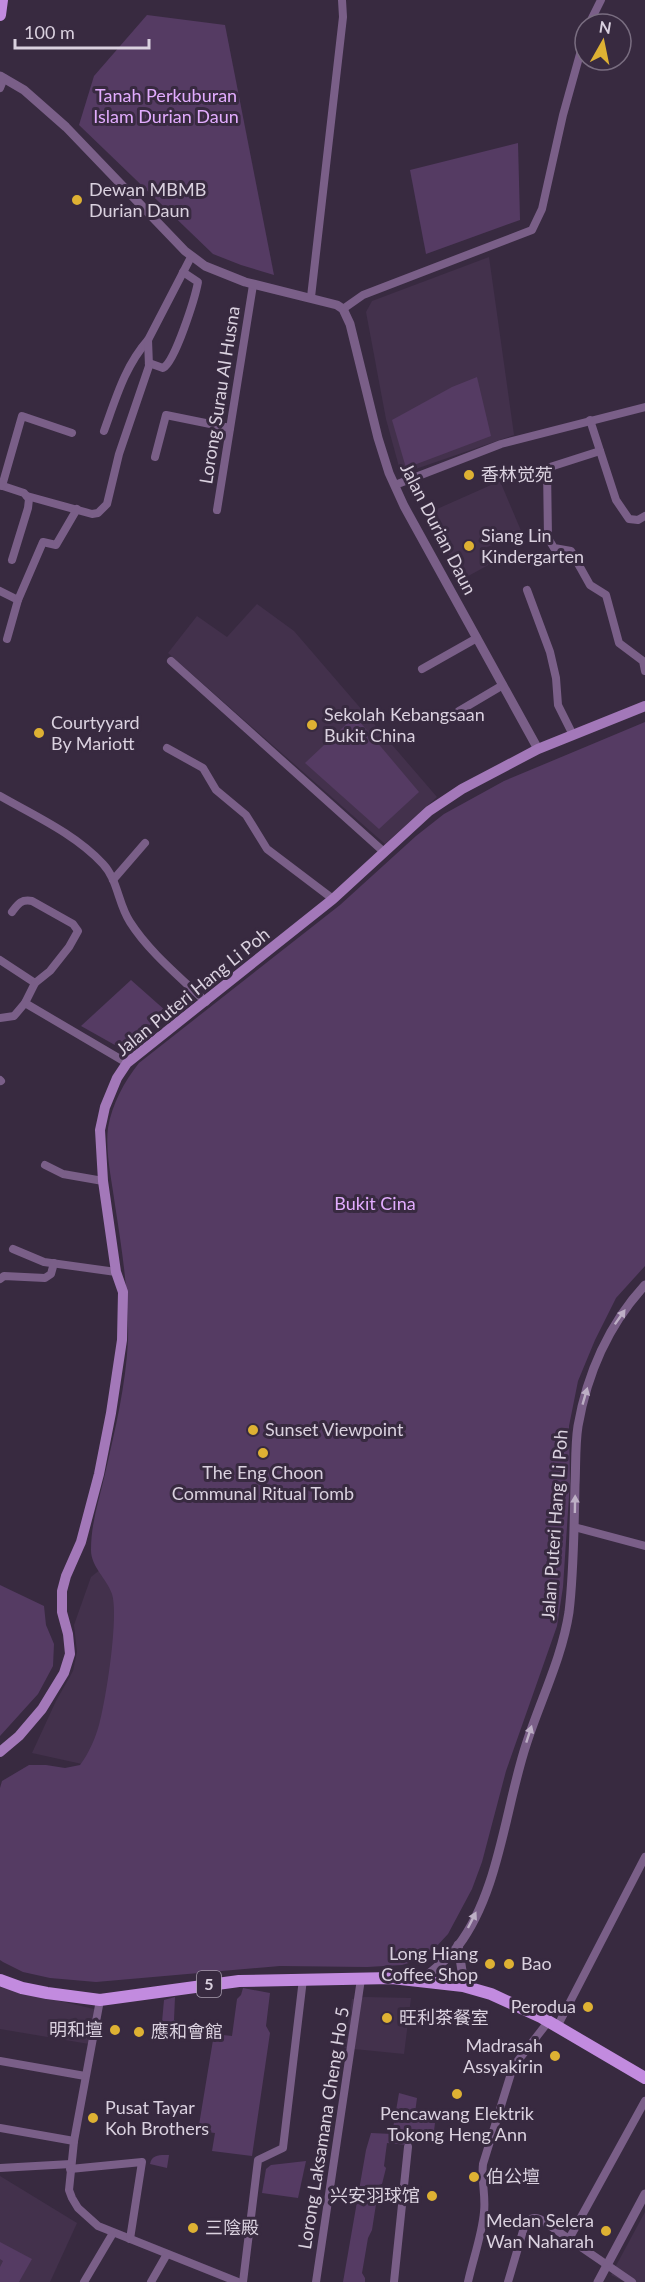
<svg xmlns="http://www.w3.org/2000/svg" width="645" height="2282" font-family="Lato,'Noto Sans SC',sans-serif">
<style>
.built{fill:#43314c}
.green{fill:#553b63}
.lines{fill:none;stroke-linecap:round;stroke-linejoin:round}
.minor{stroke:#7a5f88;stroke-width:8}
.tertiary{stroke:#7a5f88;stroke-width:9}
.secondary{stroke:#a378b9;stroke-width:10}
.primary{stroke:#c28bdf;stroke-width:12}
.oneway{fill:#bdafc5}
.poi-dot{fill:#deb133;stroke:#382a40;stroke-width:2}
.labels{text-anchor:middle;stroke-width:6;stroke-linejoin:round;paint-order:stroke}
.shield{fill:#382a40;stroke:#a99faf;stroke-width:1.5}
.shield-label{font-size:16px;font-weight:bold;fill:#dad1df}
.park-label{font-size:18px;fill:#e2acfe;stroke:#382a40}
.poi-label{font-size:18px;fill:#dad1df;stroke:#382a40;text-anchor:start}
.street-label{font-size:18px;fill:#dad1df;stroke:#382a40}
</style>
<rect width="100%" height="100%" fill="#382a40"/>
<g class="built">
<polygon points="489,257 514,435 401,474 386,419 366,312 372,301"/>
<polygon points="500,481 522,533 485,548 492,563 461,580 428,513"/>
<polygon points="257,604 294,631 437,797 385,844 168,653 197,616 227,637"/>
<polygon points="101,1569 120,1589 116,1660 91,1766 32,1753 56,1701 73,1671 77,1652 74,1625 91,1577"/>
<polygon points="0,1987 94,2009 94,2015 89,2044 0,2029"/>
<polygon points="365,1997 411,1998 404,2054 344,2048 352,1999"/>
<polygon points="0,2176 77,2223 50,2282 0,2282"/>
<polygon points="645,2212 645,2282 625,2282 611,2275"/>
</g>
<g class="green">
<polygon points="147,15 225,25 274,275 241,265 213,254 79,125 94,76"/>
<polygon points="518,143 520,220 426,254 410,170"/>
<polygon points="477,377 491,436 406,468 392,420 452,387"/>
<polygon points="355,716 419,792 379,829 305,763"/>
<path d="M645 722V1266L616 1298 595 1340 578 1381 569 1426 570 1481 563 1587 557 1626 506 1771 482 1862 472 1889 448 1934 435 1948 419 1960 402 1965 367 1967 280 1966 96 1982 50 1978 23 1972 3 1962 0 1960V1788L2 1781 29 1765H46L65 1768 80 1765C89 1753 95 1739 99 1725 106 1700 119 1616 112 1594 107 1579 91 1567 91 1550 91 1523 99 1500 105 1474 115 1430 126 1385 128 1340 129 1294 122 1250 115 1205 112 1181 105 1152 108 1128 112 1104 124 1082 139 1063L340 905 416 836 444 814 504 781Z"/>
<polygon points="131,980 166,1011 122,1049 81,1026"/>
<polygon points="0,1585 44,1606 46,1625 54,1644 53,1666 38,1694 0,1736"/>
<polygon points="243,1988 270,1993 266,2026 270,2033 252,2156 212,2151 215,2133 198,2131 214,2034 232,2036 237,1999 241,1995"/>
<polygon points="175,1997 174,2020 177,2021 175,2035 161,2033 164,2000"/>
<polygon points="399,2093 417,2098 414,2120 435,2123 433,2139 415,2139 408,2145 387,2143 384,2166 386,2168 382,2184 379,2185 372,2230 368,2238 362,2273 365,2278 365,2282 343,2282 366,2150 371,2133 392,2134"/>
<path d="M169 2155 167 2168 150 2164C152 2154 160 2155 169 2155Z"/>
<polygon points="306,2161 298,2198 262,2193 266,2169 271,2165"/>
<polygon points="0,2242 32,2259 19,2282 0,2282 0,2267 3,2261 0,2259"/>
</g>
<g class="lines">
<g class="minor">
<polyline points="589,24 601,0"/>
<polyline points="0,88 4,78"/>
<polyline points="311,297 343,17 342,0"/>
<polyline points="343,309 363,295 532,230 542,209 563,115 585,36"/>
<path d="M149 363 163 368C175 362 195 298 198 282L183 272"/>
<polyline points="590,420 616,500 629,519 638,520 645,516"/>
<path d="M104 431C116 398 125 366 148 340"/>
<polyline points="600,451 547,468 548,538 554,548 571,551 590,585 606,595 619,643 643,661 645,671"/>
<polyline points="155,457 166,415 230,428"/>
<polyline points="0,485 24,493 29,499 28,508 12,560"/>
<polyline points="395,485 501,444 645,407"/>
<polyline points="2,486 22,416 72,433"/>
<polyline points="27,496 92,514 98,513 107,504 119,454 149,366 148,340 191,257"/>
<polyline points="217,510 253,285"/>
<polyline points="527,590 550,652 556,678 558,705 573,735"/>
<polyline points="0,591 18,600"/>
<polyline points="7,639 18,600 43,542 56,545 77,509"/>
<polyline points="171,661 384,852"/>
<polyline points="422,669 477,638"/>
<polyline points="459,711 503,685"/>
<polyline points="167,748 203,768 216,790 246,815 267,849 333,899"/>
<path d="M0 796C35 816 75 834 103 864 118 880 118 904 130 922 149 952 180 977 206 1002"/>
<polyline points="113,880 145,843"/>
<polyline points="0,960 35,983"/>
<polyline points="25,1003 127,1063"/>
<path d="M0 1018 14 1016 25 1003 35 983 50 971 69 947 78 931 73 924 32 901C21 899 18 904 12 912"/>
<polyline points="0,1080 1,1081"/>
<polyline points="45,1165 63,1174 103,1181"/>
<polyline points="13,1249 44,1262 116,1272"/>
<polyline points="0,1279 4,1276 45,1278 51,1274 54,1263"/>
<polyline points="574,1527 645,1546"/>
<polyline points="100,2000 74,2141 69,2190 72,2198 78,2208 98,2226 238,2282"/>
<polyline points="557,2027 645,1857"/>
<polyline points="0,2061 85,2076"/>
<polyline points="0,2128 74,2141"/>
<polyline points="0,2168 71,2164"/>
<polyline points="70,2169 142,2162 130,2239"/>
<polyline points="569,2239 645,2101"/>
<polyline points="84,2282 113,2233"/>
<polyline points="151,2282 167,2254"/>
<polyline points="243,2282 258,2160 283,2148 303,1979"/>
<polyline points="316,2282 361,1979"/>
<polyline points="394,2282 408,2147"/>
<path d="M468 2282C473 2259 482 2235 484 2212 486 2196 481 2180 483 2164L513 2067 548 2022"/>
<path d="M508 2282 525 2224C530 2218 533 2217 540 2219L632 2282"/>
</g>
<g class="tertiary">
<polyline points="0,76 24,90 66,127 185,251 205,266 245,282 337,305 343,309 350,324 378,438 389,473 404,506 538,749"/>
<polyline points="458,1945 462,1971 469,1987"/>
<path d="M421 1980C434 1970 448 1959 458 1946 499 1892 505 1809 526 1745 540 1701 562 1658 569 1612 574 1570 574 1527 575 1485 576 1466 575 1445 578 1426 587 1374 609 1324 645 1285"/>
<polyline points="598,2282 645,2194"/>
</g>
<polyline class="secondary" points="0,1752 19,1736 42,1709 64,1673 70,1654 68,1634 62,1612 62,1591 66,1576 81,1542 99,1474 111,1413 122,1340 123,1292 116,1272 103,1181 100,1130 105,1107 117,1078 127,1063 333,899 429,811 462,789 538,749 645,706"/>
<g class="primary">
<polyline points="0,15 2,0"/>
<polyline points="0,1980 22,1988 47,1993 100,2000 239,1981 392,1978 463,1986 491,1994 541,2017 645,2078"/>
</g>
</g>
<defs><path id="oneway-solid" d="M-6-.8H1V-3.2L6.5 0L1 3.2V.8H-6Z" transform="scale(1.5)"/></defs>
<g class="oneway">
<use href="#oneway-solid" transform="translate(620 1317) rotate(-55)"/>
<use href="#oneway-solid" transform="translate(585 1396) rotate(-74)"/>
<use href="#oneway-solid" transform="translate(575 1504) rotate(-89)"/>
<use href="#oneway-solid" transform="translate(529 1734) rotate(-72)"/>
<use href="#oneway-solid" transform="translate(472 1920) rotate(-63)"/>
</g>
<g class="poi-dot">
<circle cx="77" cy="200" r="6"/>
<circle cx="469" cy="475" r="6"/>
<circle cx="469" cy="546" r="6"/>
<circle cx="312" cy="725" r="6"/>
<circle cx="39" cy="733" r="6"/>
<circle cx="253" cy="1430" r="6"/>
<circle cx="263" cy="1453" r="6"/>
<circle cx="490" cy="1964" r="6"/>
<circle cx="509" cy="1964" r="6"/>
<circle cx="588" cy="2007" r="6"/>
<circle cx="387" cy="2018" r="6"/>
<circle cx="115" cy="2030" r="6"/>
<circle cx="139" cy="2032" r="6"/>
<circle cx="555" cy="2056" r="6"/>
<circle cx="457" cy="2094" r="6"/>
<circle cx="93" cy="2118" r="6"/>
<circle cx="474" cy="2177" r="6"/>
<circle cx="432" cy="2196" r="6"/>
<circle cx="193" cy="2228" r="6"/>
<circle cx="606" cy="2231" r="6"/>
</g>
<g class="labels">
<rect class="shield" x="197" y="1971" width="24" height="26" rx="4.5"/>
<g class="shield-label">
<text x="209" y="1990">5</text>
</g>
<g class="park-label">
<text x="166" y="102">Tanah Perkuburan<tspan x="166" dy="21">Islam Durian Daun</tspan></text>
<text x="375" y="1210">Bukit Cina</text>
</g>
<g class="poi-label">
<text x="89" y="196">Dewan MBMB<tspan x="89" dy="21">Durian Daun</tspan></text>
<text x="481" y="481">香林觉苑</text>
<text x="481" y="542">Siang Lin<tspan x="481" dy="21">Kindergarten</tspan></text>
<text x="324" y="721">Sekolah Kebangsaan<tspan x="324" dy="21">Bukit China</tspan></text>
<text x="51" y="729">Courtyyard<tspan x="51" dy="21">By Mariott</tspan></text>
<text x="265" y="1436">Sunset Viewpoint</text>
<text x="263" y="1479" text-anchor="middle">The Eng Choon<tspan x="263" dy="21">Communal Ritual Tomb</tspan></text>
<text x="478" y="1960" text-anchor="end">Long Hiang<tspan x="478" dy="21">Coffee Shop</tspan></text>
<text x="521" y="1970">Bao</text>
<text x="576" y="2013" text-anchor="end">Perodua</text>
<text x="399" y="2024">旺利茶餐室</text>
<text x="103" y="2036" text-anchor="end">明和壇</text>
<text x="151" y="2038">應和會館</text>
<text x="543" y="2052" text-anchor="end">Madrasah<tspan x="543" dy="21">Assyakirin</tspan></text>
<text x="105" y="2114">Pusat Tayar<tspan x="105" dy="21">Koh Brothers</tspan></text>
<text x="457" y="2120" text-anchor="middle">Pencawang Elektrik<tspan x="457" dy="21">Tokong Heng Ann</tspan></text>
<text x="486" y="2183">伯公壇</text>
<text x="420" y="2202" text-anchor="end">兴安羽球馆</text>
<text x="594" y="2227" text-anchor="end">Medan Selera<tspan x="594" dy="21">Wan Naharah</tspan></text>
<text x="205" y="2234">三陰殿</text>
</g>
<g class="street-label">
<text transform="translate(220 395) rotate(-81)" y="6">Lorong Surau Al Husna</text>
<text transform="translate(438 529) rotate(63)" y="6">Jalan Durian Daun</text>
<text transform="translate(193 992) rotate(-39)" y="6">Jalan Puteri Hang Li Poh</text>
<text transform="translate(555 1525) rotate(-86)" y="6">Jalan Puteri Hang Li Poh</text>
<text transform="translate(324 2128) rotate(-81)" y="6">Lorong Laksamana Cheng Ho 5</text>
</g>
</g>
<g transform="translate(603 42) rotate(9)"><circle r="28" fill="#382a40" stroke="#796d80" stroke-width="1.5"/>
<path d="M0-4.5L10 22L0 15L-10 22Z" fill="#deb133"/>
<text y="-9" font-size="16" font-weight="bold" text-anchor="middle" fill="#dad1df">N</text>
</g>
<path d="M15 39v9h134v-9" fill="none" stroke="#dad1df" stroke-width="3"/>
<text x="24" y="39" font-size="18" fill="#dad1df" stroke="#382a40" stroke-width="4.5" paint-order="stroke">100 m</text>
</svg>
